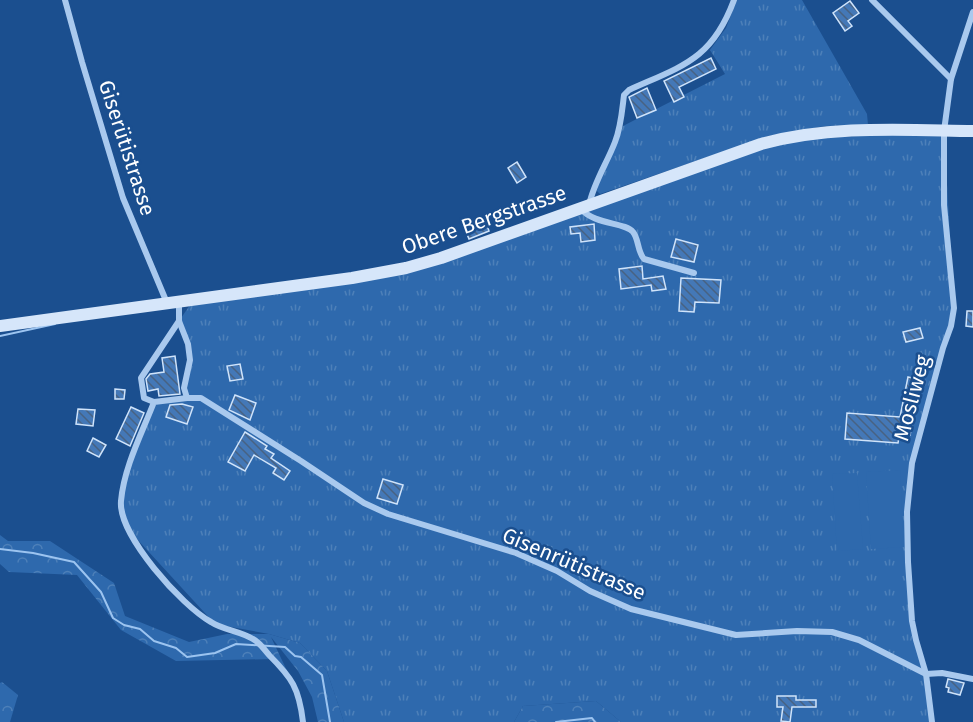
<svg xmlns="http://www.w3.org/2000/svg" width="973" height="722" font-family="'Fira Sans',sans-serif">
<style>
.grass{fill:url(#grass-tufts)}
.forest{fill:url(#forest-crowns)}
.park{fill:#2e69ad}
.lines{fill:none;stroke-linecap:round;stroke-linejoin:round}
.stream{stroke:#9cc4f0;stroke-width:2}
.building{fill:url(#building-back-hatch);stroke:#cfe3fa;stroke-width:1.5}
.street{stroke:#a9c9ee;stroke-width:6}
.secondary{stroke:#d6e6fa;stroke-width:12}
.labels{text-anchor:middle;stroke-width:5;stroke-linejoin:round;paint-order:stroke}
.street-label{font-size:21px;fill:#fff;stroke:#1b4f8f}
</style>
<defs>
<pattern id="grass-tufts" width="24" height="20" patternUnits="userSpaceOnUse" patternTransform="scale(1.5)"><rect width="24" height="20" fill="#2e69ad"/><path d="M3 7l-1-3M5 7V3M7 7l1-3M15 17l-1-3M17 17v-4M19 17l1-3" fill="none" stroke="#4d80b9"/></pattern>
<pattern id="forest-crowns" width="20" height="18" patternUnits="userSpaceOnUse" patternTransform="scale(1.5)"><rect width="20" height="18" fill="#2e69ad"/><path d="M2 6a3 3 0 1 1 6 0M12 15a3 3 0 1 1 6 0" fill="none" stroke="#4d80b9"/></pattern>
<pattern id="building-back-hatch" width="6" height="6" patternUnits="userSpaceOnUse" patternTransform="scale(1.5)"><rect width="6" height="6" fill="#4478b7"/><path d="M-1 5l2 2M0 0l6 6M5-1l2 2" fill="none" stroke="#486282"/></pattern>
</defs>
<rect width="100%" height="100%" fill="#1b4f8f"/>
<g class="grass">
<polygon points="737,0 802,0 867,114 868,125 825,126 768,136 600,194 597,191 598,185 623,126 725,74 710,50 726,28"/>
<path d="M944 131 954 308 912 463 907 512 912 621 926 674 932 722H621L596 701 523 706 514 722H344L327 671 300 643 269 634 215 624 125 526C113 488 140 438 154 402L187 398 188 344 179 321 190 305 441 258 790 140Z"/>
</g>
<g class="forest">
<polygon points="0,535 8,541 50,541 114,583 125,616 189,642 227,634 269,634 300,643 327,671 344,722 318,722 312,697 298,671 271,637 289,675 272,659 176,661 121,630 77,575 9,572 0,564"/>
<polygon points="2,682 18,695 10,722 0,722 0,683"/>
<polygon points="596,701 621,722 514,722 523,706"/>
</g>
<g class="park">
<polygon points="900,470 904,547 871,549 866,472"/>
<polygon points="857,473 863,549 837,551 832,474"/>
</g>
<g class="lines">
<g class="stream">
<polyline points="0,336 55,324"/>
<polyline points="0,549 33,553 74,562 101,592 113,618 124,625 140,629 154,641 176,648 187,657 215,653 236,644 285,647 295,656 301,657 322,675 330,722"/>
<polyline points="556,722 592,718 595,722"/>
</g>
</g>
<g class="building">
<polygon points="850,1 859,13 848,21 852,26 845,31 833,13"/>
<polygon points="711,58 716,69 679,87 684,97 674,102 664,81"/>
<polygon points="647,88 656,110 637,118 629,97"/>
<polygon points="517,162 526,177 517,183 508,168"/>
<polygon points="485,219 489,231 469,239 464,227"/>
<polygon points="594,224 595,240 581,242 580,233 571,234 570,227"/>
<polygon points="676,239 698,245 694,262 671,257"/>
<polygon points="642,266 643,279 663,276 666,289 652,291 651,285 621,289 619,269"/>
<polygon points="681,278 721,280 719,303 695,302 694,312 679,311"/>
<polygon points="967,311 973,311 973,327 966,326"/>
<polygon points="920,328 923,338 906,342 903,332"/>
<polygon points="175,356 180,394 159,396 158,389 148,391 146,379 150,374 164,372 162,358"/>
<polygon points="240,364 243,379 230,381 227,366"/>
<polygon points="908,377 921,380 910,435 900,433 898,443 845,439 847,413 900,417"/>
<polygon points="115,389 125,390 124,399 115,399"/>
<polygon points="235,395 256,403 250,420 229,410"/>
<polygon points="182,404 193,407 187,424 166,417 170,405"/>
<polygon points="131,407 144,413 130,446 116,439"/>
<polygon points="78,409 95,410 93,426 76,424"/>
<polygon points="245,432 267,446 265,449 274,454 271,458 290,471 284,480 273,473 276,468 254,455 245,471 228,462"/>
<polygon points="93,438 106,445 99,457 87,451"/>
<polygon points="383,479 403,485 397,504 377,498"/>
<polygon points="948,679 964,683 960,695 948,692 949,688 946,687"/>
<polygon points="777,696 796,696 796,700 816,700 816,707 792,707 790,722 781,721 783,707 777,707"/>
</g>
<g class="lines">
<g class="street">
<polyline points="65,0 82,62 123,198 167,303"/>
<polyline points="872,0 951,79"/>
<path d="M589 205C594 182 607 163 615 142 621 127 622 111 624 95L629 90C682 66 712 60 734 0"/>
<path d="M581 209C595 225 625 222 633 232 639 239 637 251 644 259L694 273"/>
<polyline points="179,301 179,321 188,344 190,360 184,388 187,398"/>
<polyline points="154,402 144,398 141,378 179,321"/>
<path d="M303 722C299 688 292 678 269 655 265 650 259 642 253 639 240 631 223 630 211 622 182 606 118 535 121 501 124 467 142 433 154 402L187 398H201L301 461 364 503 388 514 516 553 557 571 590 591 631 609 736 635 797 631 832 632 859 640 926 674 942 673 973 679"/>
<polyline points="932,722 926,674 916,640 912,621 908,562 907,512 912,463 943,348 951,326 954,308 944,205 944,131 951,79 973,12"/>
</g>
<path class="secondary" d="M0 326 352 278 406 268 441 258 761 144C831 125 902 130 973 131"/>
</g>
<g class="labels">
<g class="street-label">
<text transform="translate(127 148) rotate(72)" y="7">Giserütistrasse</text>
<text transform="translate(484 220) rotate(-19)" y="7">Obere Bergstrasse</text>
<text transform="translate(912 398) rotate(-75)" y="7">Mosliweg</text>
<text transform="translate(574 564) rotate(23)" y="7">Gisenrütistrasse</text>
</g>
</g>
</svg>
